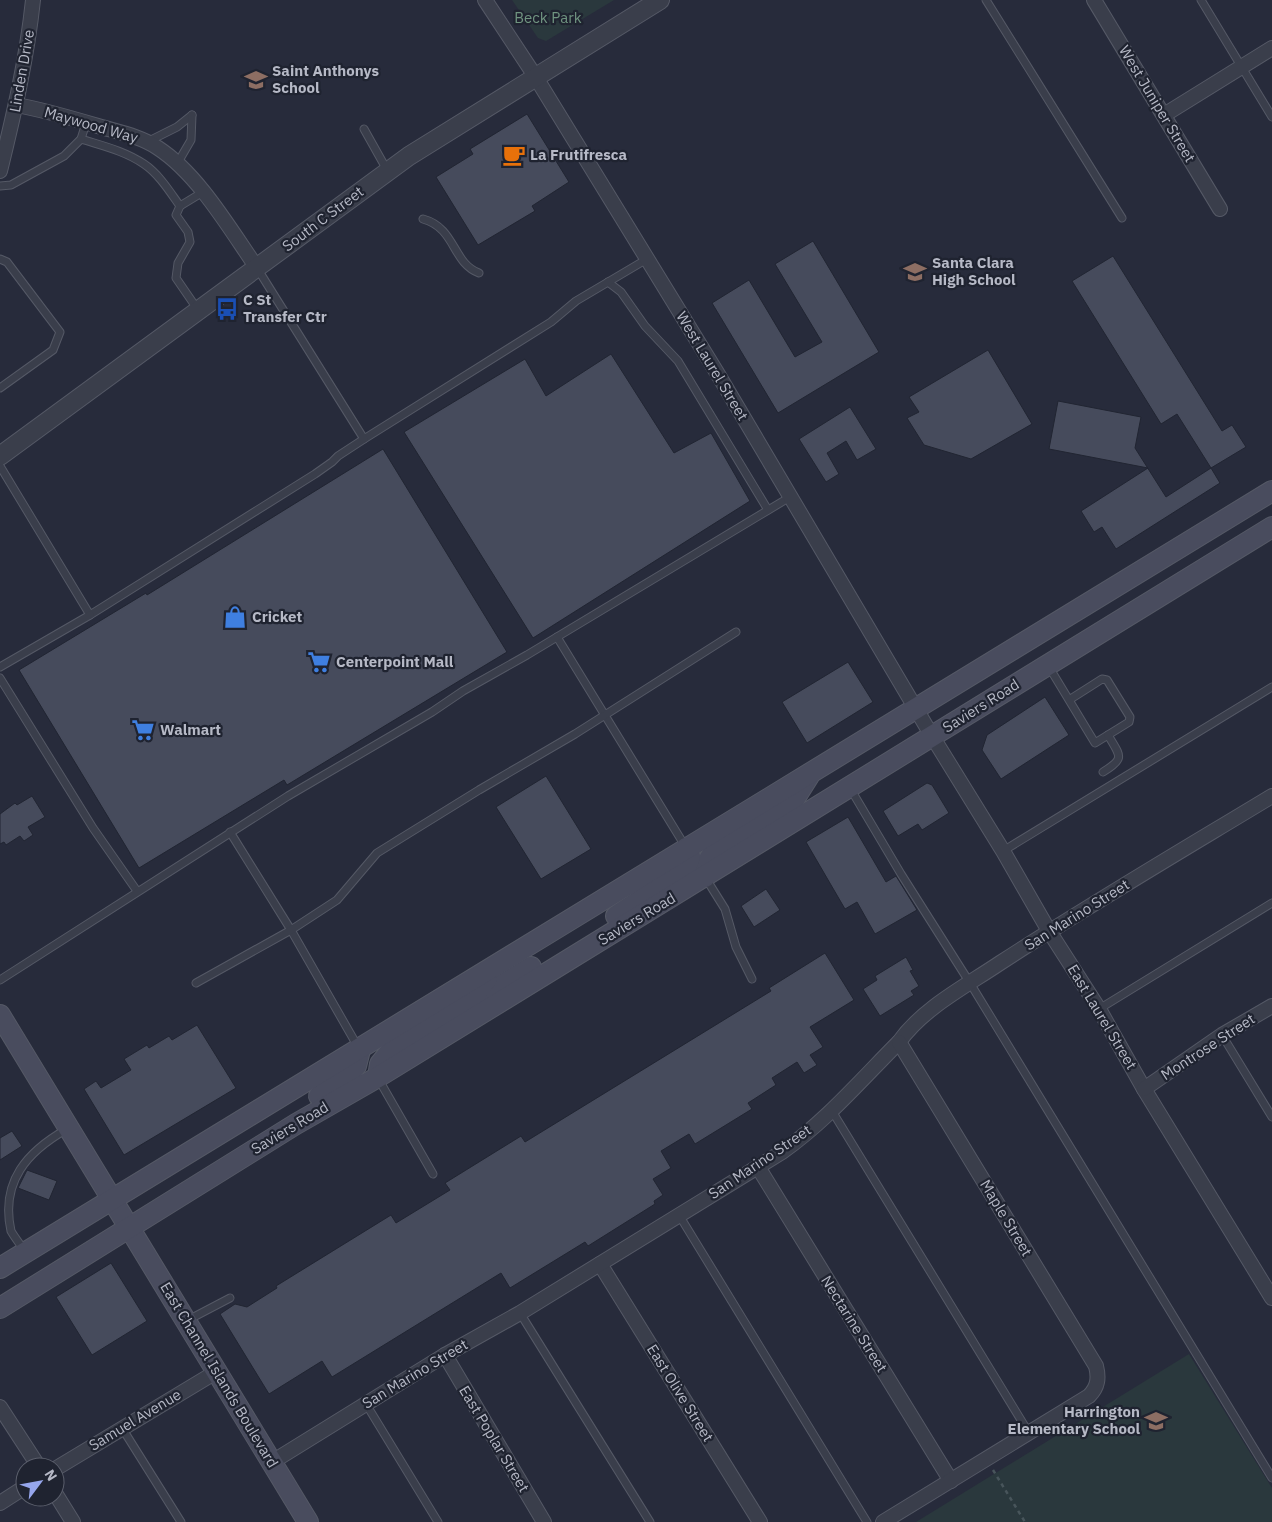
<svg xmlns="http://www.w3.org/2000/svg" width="1272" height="1522" font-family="'IBM Plex Sans',sans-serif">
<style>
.green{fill:#2a383d}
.building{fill:#464b5c;stroke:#212532}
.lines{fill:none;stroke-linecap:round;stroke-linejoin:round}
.service-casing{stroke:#555966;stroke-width:9}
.minor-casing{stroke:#555966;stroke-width:16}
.tertiary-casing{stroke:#555966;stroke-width:20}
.secondary-casing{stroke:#555966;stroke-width:22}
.path{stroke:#48555b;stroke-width:2.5;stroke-dasharray:4 4;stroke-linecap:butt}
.service{stroke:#3a3e4b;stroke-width:7}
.minor{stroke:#3a3e4b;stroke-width:14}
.tertiary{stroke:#3a3e4b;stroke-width:18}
.secondary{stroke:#494c5e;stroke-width:20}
.labels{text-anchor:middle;stroke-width:4.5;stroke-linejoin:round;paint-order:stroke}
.park-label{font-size:15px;fill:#709480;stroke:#1f2330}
.street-label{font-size:15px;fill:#b6b9c6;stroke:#1f2330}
.poi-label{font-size:15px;font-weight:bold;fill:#b6b9c6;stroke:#1f2330;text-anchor:start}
</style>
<rect width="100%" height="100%" fill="#272b3b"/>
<g class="green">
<polygon points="512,0 614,0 546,41 538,38"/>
<polygon points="1189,1354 1272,1488 1272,1522 916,1522"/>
</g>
<g class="building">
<polygon points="527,114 569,182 532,206 535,211 478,245 436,177 473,154 470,149"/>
<polygon points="813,241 879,352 778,413 712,303 749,280 795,357 822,342 775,264"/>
<polygon points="1113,256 1222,431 1232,425 1246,447 1211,468 1177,414 1161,424 1072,281"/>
<polygon points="988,350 1032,424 971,459 924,445 907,418 919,412 909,397"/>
<polygon points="611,354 674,453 711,433 750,501 533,638 404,432 525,359 546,396"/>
<polygon points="1058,401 1141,417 1135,448 1166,497 1211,468 1220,483 1116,549 1102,527 1094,532 1081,511 1148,468 1049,449"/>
<polygon points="850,407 876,449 857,460 846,441 827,453 839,474 826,482 799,439"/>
<polygon points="383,449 507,652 287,785 284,780 139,868 19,670 146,593 147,595"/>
<polygon points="848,662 873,702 807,743 782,702"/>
<polygon points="1045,697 1069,735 1001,779 982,750 987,735"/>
<polygon points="546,776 591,849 541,879 496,807"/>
<polygon points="927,783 932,785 949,813 922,830 918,824 898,836 883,811"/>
<polygon points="32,796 45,817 28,827 33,835 24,841 20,836 6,845 4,842 0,844 0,814 15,803 17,805"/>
<polygon points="848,817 886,882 896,876 917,910 875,934 857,902 845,909 806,842"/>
<polygon points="766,889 780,910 754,927 741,906"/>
<polygon points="825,953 854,1000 810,1027 823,1047 810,1055 817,1065 804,1073 797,1062 772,1078 776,1085 748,1103 752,1109 695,1144 689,1134 661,1151 671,1168 653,1179 663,1195 654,1201 655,1204 588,1246 585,1242 510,1288 501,1273 332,1377 322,1361 269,1394 220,1314 235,1304 247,1307 277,1288 276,1286 391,1215 396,1223 450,1190 445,1183 521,1136 525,1142 771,991 769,988"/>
<polygon points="906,957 913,970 910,971 919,986 911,991 914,995 880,1016 863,989 877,980 875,976"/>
<polygon points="197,1025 236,1088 124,1155 84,1089 96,1081 101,1088 131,1070 124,1059 147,1045 149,1048 169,1036 172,1040"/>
<polygon points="12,1131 22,1146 0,1160 0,1138"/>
<polygon points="27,1170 57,1181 49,1200 18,1188"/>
<polygon points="111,1263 147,1321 92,1355 56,1297"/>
</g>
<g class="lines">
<defs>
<g id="service">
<polyline points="986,0 1122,218"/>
<polyline points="1201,0 1272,117"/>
<polyline points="364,129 387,170"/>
<path d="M81 139C103 146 125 151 144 164 159 174 170 192 180 206L203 192"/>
<polyline points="147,142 177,127 192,115"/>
<polyline points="177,164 191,140 192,115"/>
<polyline points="0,186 11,185 64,156 81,139 86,123"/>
<polyline points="180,206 176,215 188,232 190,242 178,263 176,278 198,310"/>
<path d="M423 219C456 228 452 263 479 273"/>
<polyline points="0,259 7,262 60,332 53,350 0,388"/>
<polyline points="608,282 621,292 645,326 678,361 768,510"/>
<polyline points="364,439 551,322 576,301 647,259"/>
<polyline points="0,466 90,615 315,474 332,462 338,456 364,439 257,268"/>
<polyline points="557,637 685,846"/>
<polyline points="0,667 90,615"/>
<polyline points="1049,667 1095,743 1129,722 1130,717 1107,680 1102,679 1069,700"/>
<polyline points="0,678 93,828 137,891"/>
<path d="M1103 772C1126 758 1120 756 1108 735"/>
<polyline points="850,788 901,874 970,983 1272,1478"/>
<polyline points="230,832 291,930 358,1047"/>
<polyline points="1003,851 1272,687"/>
<polyline points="705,877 725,909 736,947 752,979"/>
<polyline points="0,980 288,796 432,712 463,691 527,655 790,497"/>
<polyline points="196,983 291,930 337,900 377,853 479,790 575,734 736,632"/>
<polyline points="1099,1009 1272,903"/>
<polyline points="1222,1035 1272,1117"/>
<polyline points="379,1080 433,1174"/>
<polyline points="832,1111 1029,1433"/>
<polyline points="679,1215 867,1522"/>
<path d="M24 1250C20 1244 15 1238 11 1231 0 1181 28 1151 67 1129"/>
<polyline points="520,1313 650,1522"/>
<polyline points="188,1320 230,1298"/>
<polyline points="366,1404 438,1522"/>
<polyline points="122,1428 181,1522"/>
</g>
<g id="minor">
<polyline points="485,0 535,76 719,376 932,736 1003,851 1049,931 1099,1009 1144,1089 1272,1298"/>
<polyline points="1094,0 1220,209"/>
<path d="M17 105C44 110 71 118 98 126 118 132 140 136 158 148 198 174 230 229 257 268"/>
<polyline points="1164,115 1272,48"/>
<path d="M0 171C14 114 27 58 33 0"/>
<polyline points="1144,1089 1222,1035 1272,1006"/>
<polyline points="758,1167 951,1481"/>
<polyline points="600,1264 760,1522"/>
<polyline points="445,1355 544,1522"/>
<polyline points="0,1407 39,1467"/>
<path d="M272 1462 445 1355 520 1313 782 1152C826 1121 861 1080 899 1042 923 1008 966 986 1000 963 1089 905 1181 851 1272 796"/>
<polyline points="55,1469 216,1372"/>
<polyline points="55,1493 73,1522"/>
<polyline points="0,1503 25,1487"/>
<path d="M883 1522 1089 1396C1098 1387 1099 1378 1096 1366L899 1042"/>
</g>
<polyline id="tertiary" points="0,456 409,156 660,0"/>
<g id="secondary">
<polyline points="705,877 707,863 713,853 724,844 792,803 809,776"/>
<polyline points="616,916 678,875 687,866 690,856 686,848"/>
<polyline points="488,1007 503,984 531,967"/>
<polyline points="0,1015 308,1522"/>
<polyline points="378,1077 380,1064 398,1042 474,995 487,979"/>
<polyline points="319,1096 340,1083 356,1066 360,1050"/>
<polyline points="0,1268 1272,491"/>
<polyline points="0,1308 296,1124 378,1077 1272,527"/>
</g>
</defs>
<use href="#service" class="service-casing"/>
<use href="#minor" class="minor-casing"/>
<use href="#tertiary" class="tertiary-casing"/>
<use href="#secondary" class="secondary-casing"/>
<polyline class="path" points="993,1470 1025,1522"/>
<use href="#service" class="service"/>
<use href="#minor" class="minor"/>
<use href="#tertiary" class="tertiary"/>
<use href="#secondary" class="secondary"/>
</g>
<defs>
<symbol id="school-bare" viewBox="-9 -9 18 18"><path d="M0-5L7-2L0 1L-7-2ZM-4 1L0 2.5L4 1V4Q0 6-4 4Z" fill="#8d6e63" stroke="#1f2330" stroke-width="2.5" paint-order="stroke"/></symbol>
<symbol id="cafe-bare" viewBox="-9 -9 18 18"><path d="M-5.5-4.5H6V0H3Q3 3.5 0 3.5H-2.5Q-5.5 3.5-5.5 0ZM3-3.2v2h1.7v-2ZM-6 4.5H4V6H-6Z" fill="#e8710a" stroke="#1f2330" stroke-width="2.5" paint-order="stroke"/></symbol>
<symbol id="bus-bare" viewBox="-9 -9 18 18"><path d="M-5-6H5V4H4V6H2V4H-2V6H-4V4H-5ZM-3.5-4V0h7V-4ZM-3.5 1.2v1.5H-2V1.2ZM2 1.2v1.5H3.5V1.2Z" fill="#1a4fb4" stroke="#1f2330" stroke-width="2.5" paint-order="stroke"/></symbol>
<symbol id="shop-bare" viewBox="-9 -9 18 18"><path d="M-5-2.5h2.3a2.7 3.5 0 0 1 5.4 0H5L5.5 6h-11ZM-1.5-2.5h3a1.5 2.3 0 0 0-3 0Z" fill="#3f7fe0" stroke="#1f2330" stroke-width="2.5" paint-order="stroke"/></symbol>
<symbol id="supermarket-bare" viewBox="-9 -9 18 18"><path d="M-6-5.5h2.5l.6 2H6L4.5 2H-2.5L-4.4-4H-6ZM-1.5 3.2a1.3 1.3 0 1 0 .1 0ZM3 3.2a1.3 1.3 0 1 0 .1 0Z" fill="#3f7fe0" stroke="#1f2330" stroke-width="2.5" paint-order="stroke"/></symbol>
</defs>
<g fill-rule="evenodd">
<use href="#school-bare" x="240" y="64" width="32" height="32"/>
<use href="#cafe-bare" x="498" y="139" width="32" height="32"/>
<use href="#school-bare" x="899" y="256" width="32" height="32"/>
<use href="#bus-bare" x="211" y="293" width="32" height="32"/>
<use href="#shop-bare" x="219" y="601" width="32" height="32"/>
<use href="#supermarket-bare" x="303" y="646" width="32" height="32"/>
<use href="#supermarket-bare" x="127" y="714" width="32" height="32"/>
<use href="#school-bare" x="1140" y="1405" width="32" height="32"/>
</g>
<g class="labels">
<g class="park-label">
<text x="548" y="23">Beck Park</text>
</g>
<g class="street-label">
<text transform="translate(22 71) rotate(-80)" y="5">Linden Drive</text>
<text transform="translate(1157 104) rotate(59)" y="5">West Juniper Street</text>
<text transform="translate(91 125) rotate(16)" y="5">Maywood Way</text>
<text transform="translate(323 219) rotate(-37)" y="5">South C Street</text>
<text transform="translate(712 366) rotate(59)" y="5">West Laurel Street</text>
<text transform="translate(981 706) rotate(-32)" y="5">Saviers Road</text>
<text transform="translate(1077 915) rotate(-32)" y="5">San Marino Street</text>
<text transform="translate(637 919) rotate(-31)" y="5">Saviers Road</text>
<text transform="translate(1102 1017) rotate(59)" y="5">East Laurel Street</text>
<text transform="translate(1208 1047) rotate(-33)" y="5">Montrose Street</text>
<text transform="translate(290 1128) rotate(-31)" y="5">Saviers Road</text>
<text transform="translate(760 1162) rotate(-34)" y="5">San Marino Street</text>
<text transform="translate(1006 1218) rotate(59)" y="5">Maple Street</text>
<text transform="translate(854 1324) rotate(58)" y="5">Nectarine Street</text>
<text transform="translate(415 1374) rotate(-31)" y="5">San Marino Street</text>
<text transform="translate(219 1375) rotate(59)" y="5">East Channel Islands Boulevard</text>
<text transform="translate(680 1393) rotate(58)" y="5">East Olive Street</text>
<text transform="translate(135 1420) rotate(-31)" y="5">Samuel Avenue</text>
<text transform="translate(494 1439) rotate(59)" y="5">East Poplar Street</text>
</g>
<g class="poi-label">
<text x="272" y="76">Saint Anthonys<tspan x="272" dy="17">School</tspan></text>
<text x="530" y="160">La Frutifresca</text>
<text x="932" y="268">Santa Clara<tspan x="932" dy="17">High School</tspan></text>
<text x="243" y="305">C St<tspan x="243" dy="17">Transfer Ctr</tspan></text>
<text x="252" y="622">Cricket</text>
<text x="336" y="667">Centerpoint Mall</text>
<text x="160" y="735">Walmart</text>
<text x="1140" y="1417" text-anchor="end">Harrington<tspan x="1140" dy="17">Elementary School</tspan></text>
</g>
</g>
<g transform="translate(40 1482) rotate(58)"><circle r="24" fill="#1f2330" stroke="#5b5f6c"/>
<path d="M0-4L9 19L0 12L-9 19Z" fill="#96a6ec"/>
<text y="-8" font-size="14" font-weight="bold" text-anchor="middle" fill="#b6b9c6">N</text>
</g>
</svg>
